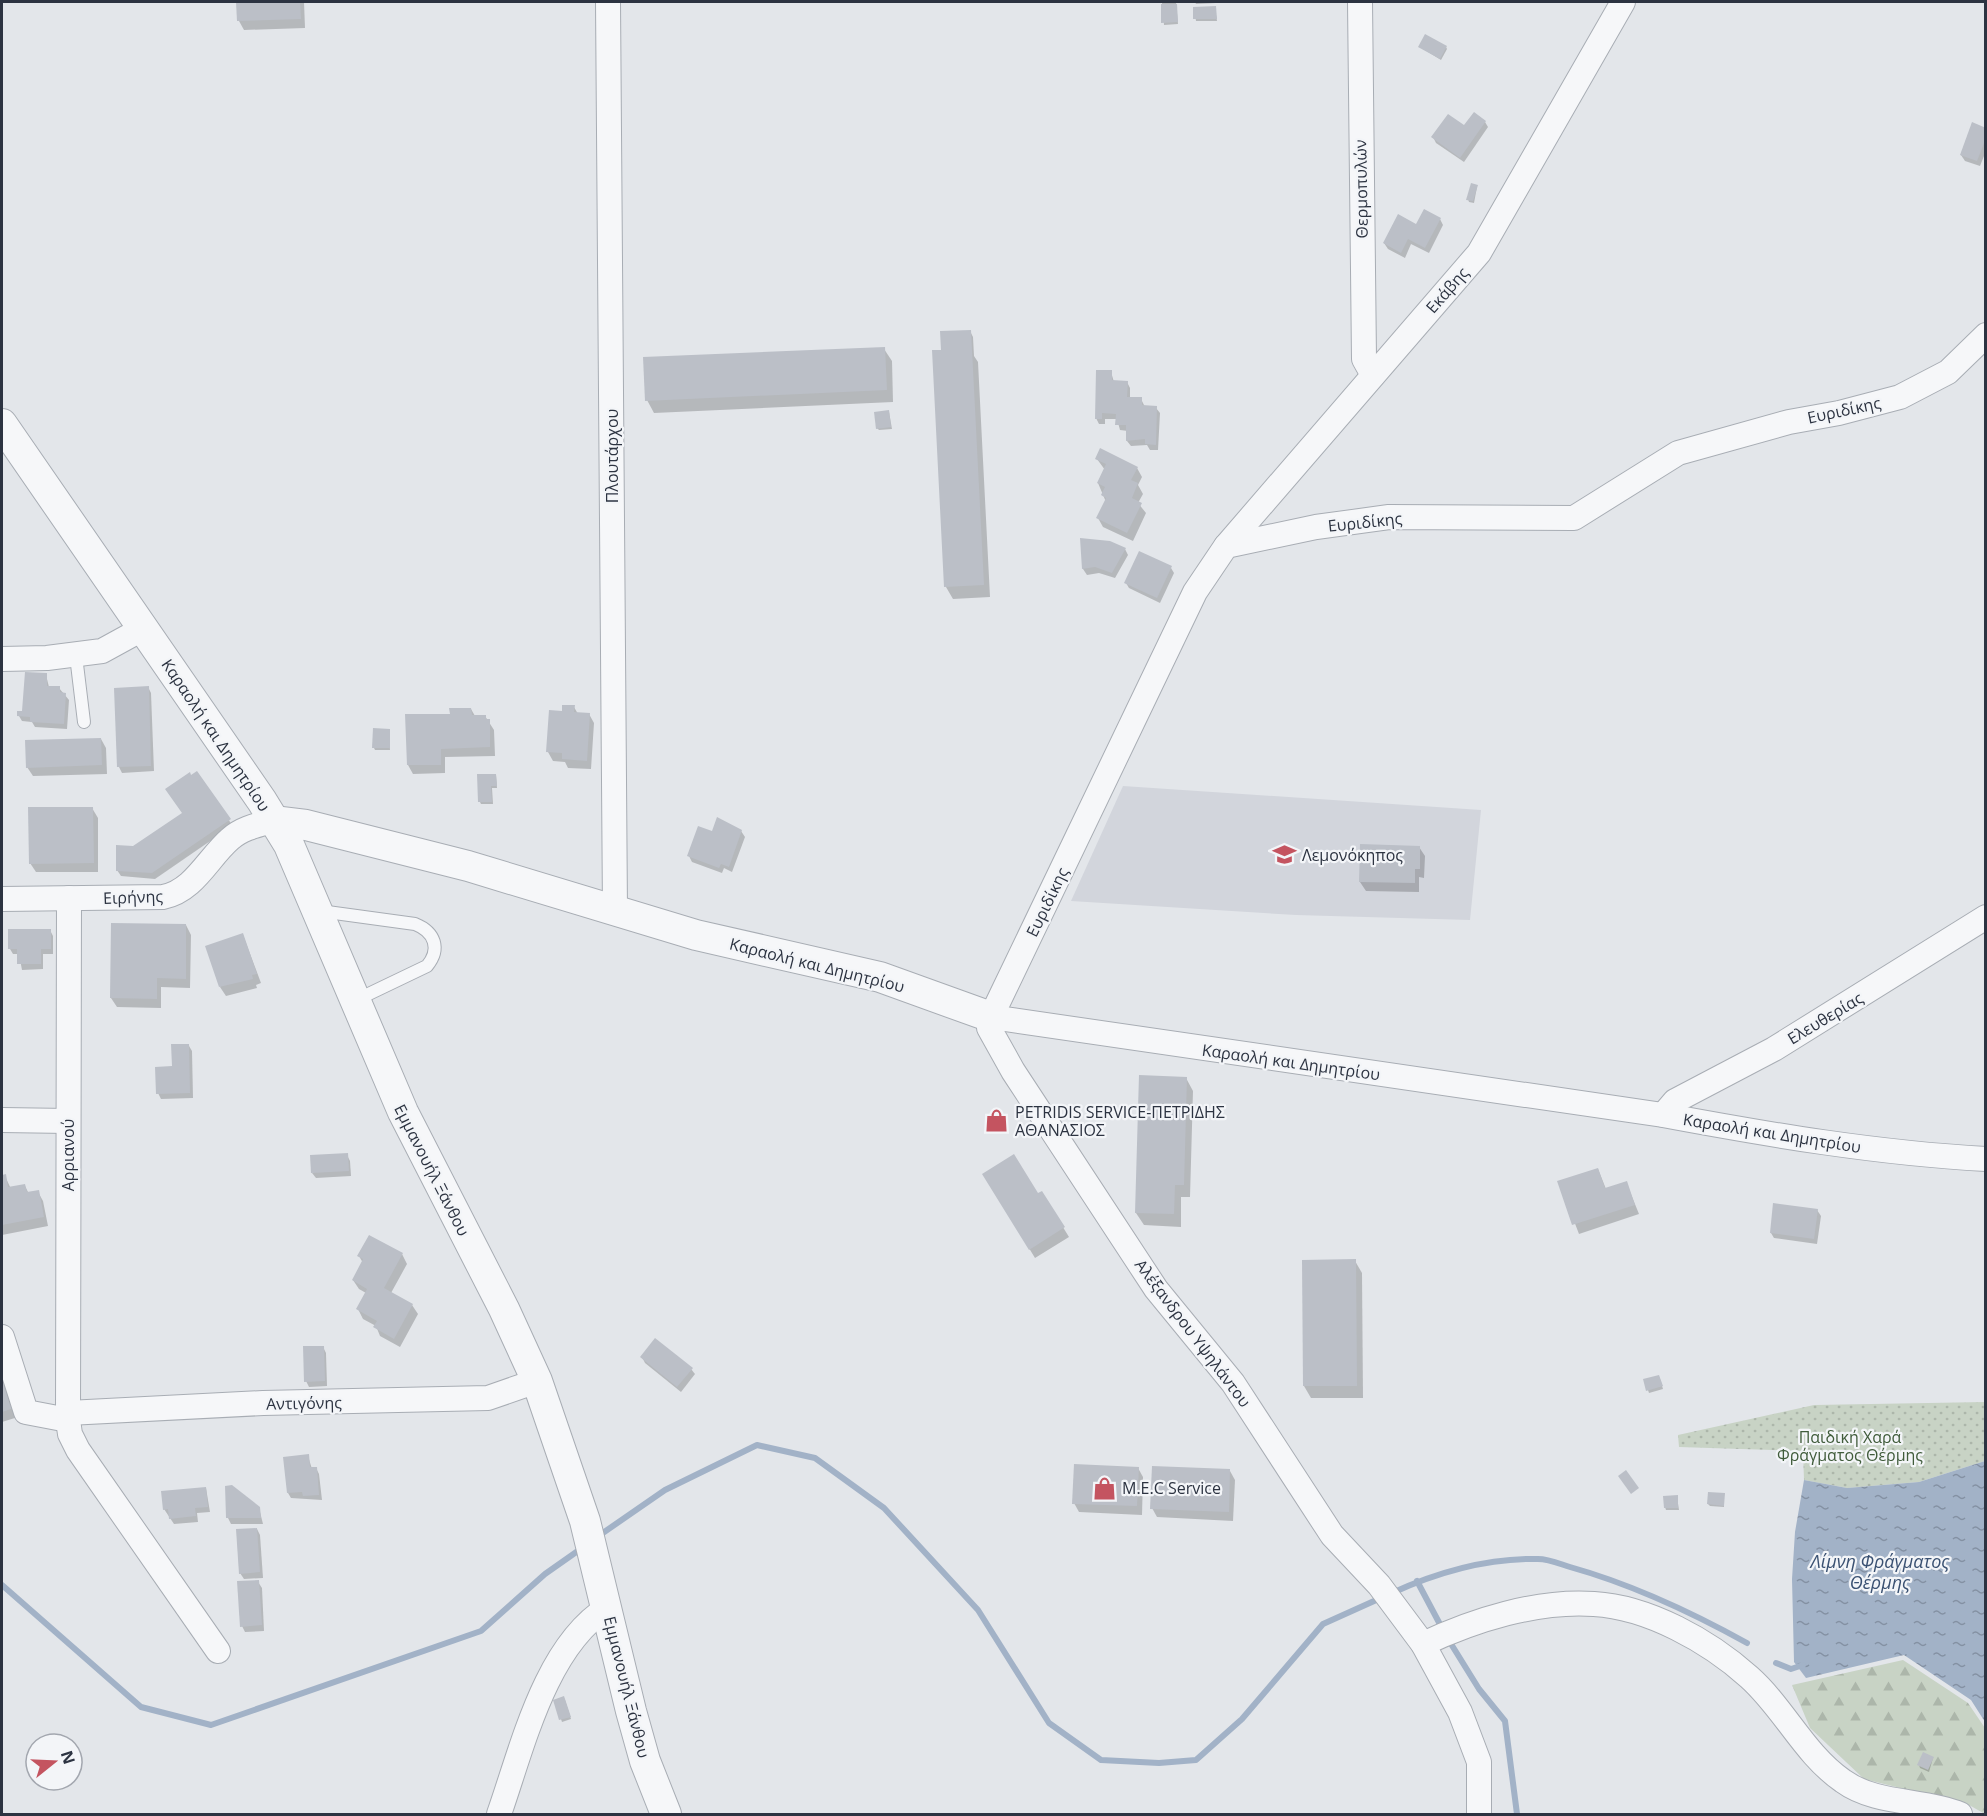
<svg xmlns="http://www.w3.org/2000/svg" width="1987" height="1816" font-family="'Open Sans',sans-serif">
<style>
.built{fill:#d2d5dc}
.forest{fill:url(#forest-firs)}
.park{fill:url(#park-dots)}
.water{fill:url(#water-ripples)}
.shadow{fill:#0003}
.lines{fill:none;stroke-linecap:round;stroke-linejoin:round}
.stream{stroke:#a2b2c7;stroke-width:6}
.building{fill:#bbbfc7}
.service-casing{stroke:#a8adb4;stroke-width:14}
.minor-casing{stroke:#a8adb4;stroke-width:26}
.tertiary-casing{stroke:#a8adb4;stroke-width:32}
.service{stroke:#f6f7f9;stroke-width:12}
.minor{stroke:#f6f7f9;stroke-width:24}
.tertiary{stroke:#f6f7f9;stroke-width:30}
.labels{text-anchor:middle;stroke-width:4.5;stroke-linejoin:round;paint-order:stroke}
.street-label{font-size:16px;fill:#2c3341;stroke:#f3f5f8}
.poi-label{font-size:16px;fill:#2c3341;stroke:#f3f5f8;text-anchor:start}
.park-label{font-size:16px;fill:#405c3b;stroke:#f3f5f8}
.water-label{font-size:18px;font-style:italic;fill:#3a5172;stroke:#f3f5f8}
</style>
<defs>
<pattern id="forest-firs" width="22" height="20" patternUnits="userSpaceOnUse" patternTransform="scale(1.5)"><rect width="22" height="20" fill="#c8d3c5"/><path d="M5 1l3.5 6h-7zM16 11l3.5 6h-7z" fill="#acb6aa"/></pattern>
<pattern id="park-dots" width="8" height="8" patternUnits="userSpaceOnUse" patternTransform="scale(1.5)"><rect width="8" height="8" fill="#c8d3c5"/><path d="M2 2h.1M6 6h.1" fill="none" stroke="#acb6aa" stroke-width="1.8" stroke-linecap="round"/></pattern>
<pattern id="water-ripples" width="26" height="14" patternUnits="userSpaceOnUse" patternTransform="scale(1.5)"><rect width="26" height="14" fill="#a2b2c7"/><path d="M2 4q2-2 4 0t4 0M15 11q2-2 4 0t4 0" fill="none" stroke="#8491a3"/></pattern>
</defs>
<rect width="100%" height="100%" fill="#e3e6ea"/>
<polygon class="built" points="1123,786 1481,810 1470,920 1296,915 1071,901"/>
<polygon class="forest" points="1903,1660 1968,1703 1985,1728 1985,1814 1969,1805 1864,1779 1810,1728 1792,1685"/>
<polygon class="park" points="1985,1402 1985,1461 1919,1482 1847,1488 1804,1480 1803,1451 1679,1447 1678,1435 1814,1405"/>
<polygon class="water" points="1985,1461 1985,1722 1971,1700 1904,1655 1806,1678 1794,1662 1792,1579 1795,1532 1804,1480 1847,1488 1919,1482"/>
<g class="shadow">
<polygon points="238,2 304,2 305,28 244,30 239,21"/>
<polygon points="1139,2 1176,2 1178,24 1164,25 1162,3"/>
<polygon points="1195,2 1216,2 1216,3 1196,4"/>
<polygon points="1194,8 1215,8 1217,21 1196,21"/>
<polygon points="1420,47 1446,47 1447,49 1441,60"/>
<polygon points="1485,122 1488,127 1464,162 1436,143 1433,137"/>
<polygon points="1986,129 1986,151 1980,166 1965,161 1961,155"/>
<polygon points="1477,187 1474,203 1469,202 1468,199"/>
<polygon points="1440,219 1443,225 1429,253 1411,244 1405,258 1388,249 1384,243 1417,226"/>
<polygon points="970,331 973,337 974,356 978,362 990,597 953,599 946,587 943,351"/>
<polygon points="884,349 892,361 893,402 654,413 647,400"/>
<polygon points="1111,372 1114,382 1127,382 1130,388 1130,398 1141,399 1145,407 1156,408 1160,413 1158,450 1150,450 1147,445 1131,446 1127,441 1128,431 1120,430 1117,419 1105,419 1105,424 1099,424 1096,418"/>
<polygon points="889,412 892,429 879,430 877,428"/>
<polygon points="1097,459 1137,468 1142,477 1138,485 1143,494 1138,503 1146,513 1133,541 1103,527 1098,518 1106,502 1098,483 1105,470"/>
<polygon points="1082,540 1125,549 1128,555 1115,578 1099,573 1087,575 1083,569"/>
<polygon points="1171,568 1174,573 1160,603 1129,588 1126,583"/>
<polygon points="46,675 49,687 59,688 69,700 67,729 35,727 32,722 22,721 19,716 24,713"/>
<polygon points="148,687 151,693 154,771 122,773 119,767"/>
<polygon points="574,707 578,714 589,714 594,723 591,769 568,768 565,762 553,761 548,752 563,713"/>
<polygon points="471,709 475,716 485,716 494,730 495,756 445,757 445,773 413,774 408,765 451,715"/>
<polygon points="389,730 390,750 375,750 374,748"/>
<polygon points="101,739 106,748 107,774 33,776 27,767"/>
<polygon points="496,775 497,788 492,788 493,804 481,804 480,802"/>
<polygon points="92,808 98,818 98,872 36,872 30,863"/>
<polygon points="229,820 232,826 155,879 121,876 117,870 134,848"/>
<polygon points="741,831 745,837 732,872 724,868 722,873 692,862 689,856 712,833"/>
<polygon points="1419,847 1425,856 1424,878 1419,877 1419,892 1366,891 1360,882"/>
<polygon points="186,925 191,935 190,988 161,987 161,1008 117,1007 111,998"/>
<polygon points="50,930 53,936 53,954 43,954 43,969 22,970 19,954 13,954 10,949"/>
<polygon points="243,935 261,983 256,985 257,988 226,996 220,987"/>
<polygon points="189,1046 192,1051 193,1098 161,1099 158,1093"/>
<polygon points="1186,1078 1193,1091 1190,1197 1181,1197 1181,1227 1144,1225 1136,1213"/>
<polygon points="347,1155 350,1161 351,1176 316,1178 312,1173"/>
<polygon points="1598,1169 1606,1189 1626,1182 1639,1214 1579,1234 1559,1182"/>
<polygon points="984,1174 1037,1196 1042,1193 1069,1237 1035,1258"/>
<polygon points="5,1176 11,1189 25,1186 29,1194 38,1192 43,1201 48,1226 2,1235 2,1177"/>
<polygon points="1817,1210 1821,1216 1817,1244 1774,1238 1771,1233"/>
<polygon points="402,1254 407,1264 391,1293 412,1305 418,1314 400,1347 380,1336 376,1326 363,1319 358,1309 366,1293 359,1289 353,1280 363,1263 359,1256"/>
<polygon points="1355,1261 1362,1273 1363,1398 1311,1398 1304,1386"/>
<polygon points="323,1347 326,1353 327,1386 309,1387 306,1381"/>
<polygon points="2,1354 18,1417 2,1422"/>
<polygon points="642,1357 691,1369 695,1374 681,1392 645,1363"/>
<polygon points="1660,1379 1663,1389 1649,1393 1648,1390"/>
<polygon points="308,1456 312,1469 316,1468 319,1474 322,1500 291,1498 288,1493"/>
<polygon points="1138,1468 1143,1477 1142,1515 1079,1512 1074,1503"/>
<polygon points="1230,1471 1235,1480 1233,1521 1157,1517 1152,1508"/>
<polygon points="226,1487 259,1508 263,1524 231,1524 228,1518"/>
<polygon points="206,1488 210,1512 197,1513 198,1522 174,1524 164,1509"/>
<polygon points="1724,1494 1724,1507 1710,1506 1708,1504"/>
<polygon points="1677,1497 1679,1510 1666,1510 1665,1507"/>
<polygon points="257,1529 260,1535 263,1578 244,1579 240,1573"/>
<polygon points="258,1582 262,1588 264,1631 245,1632 242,1626"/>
<polygon points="565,1700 571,1719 562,1722 555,1701"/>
<polygon points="1933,1758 1929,1772 1920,1768 1919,1765"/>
</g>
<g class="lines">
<g class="stream">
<polyline points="597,1537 665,1490 757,1445 815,1458 884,1508 978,1610 1049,1723 1101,1760 1159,1763 1196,1760 1242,1719 1323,1624 1383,1597"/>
<polyline points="1417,1581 1443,1630"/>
<polyline points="2,1585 141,1707 211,1725 481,1631 545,1574 582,1548"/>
<path d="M1392 1593C1438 1572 1487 1558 1538 1559 1549 1559 1560 1564 1570 1567 1631 1584 1691 1612 1747 1643"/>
<polyline points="1448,1639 1479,1689 1505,1721 1517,1814"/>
<polyline points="1776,1663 1791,1669 1803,1665"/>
</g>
</g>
<g class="building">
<polygon points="236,2 300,2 301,19 237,21"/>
<polygon points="1161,4 1177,4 1178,22 1161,23"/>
<polygon points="1216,6 1217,19 1193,19 1193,7"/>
<polygon points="1425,34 1447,46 1440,59 1418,47"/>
<polygon points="1474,112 1486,121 1460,158 1431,137 1448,114 1464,125"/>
<polygon points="1972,122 1986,128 1986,138 1977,161 1960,155"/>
<polygon points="1471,183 1478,185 1473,201 1466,200"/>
<polygon points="1424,209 1441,218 1425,248 1408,239 1401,253 1383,243 1398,214 1416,224"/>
<polygon points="971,330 984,585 944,587 932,350 941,350 940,331"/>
<polygon points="885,347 887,390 645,401 643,357"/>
<polygon points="1096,370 1112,370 1112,380 1128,381 1127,397 1142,397 1142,405 1157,406 1156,445 1145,444 1145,439 1126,441 1126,425 1115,425 1116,414 1102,413 1102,419 1095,419"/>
<polygon points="889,410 891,427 876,429 874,412"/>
<polygon points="1100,448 1138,467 1131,480 1138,483 1132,498 1142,503 1127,533 1096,518 1106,498 1101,495 1105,487 1097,483 1106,464 1095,459"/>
<polygon points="1080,538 1110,541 1126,548 1112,573 1095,567 1082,569"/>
<polygon points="1139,551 1172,566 1157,598 1124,583"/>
<polygon points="25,672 47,673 47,686 60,686 60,692 66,693 64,724 30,722 30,717 17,716 17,711 22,711"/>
<polygon points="149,686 151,766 117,767 114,688"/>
<polygon points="562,705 575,705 574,712 590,713 587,761 562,759 562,753 546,752 549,710 562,711"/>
<polygon points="449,708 471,708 472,715 486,715 486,719 490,719 490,747 441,749 441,765 407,765 405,714 450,714"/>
<polygon points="373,728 390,729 390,748 372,748"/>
<polygon points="101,738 102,765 26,768 25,740"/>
<polygon points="197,771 231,819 152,873 116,871 116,845 133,846 182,813 165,789 190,772 191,775"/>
<polygon points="477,774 496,774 497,786 491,786 492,802 478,802"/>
<polygon points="28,807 93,807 94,863 29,864"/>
<polygon points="717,817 742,830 729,867 721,864 719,868 687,856 698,826 712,831"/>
<polygon points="1360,844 1420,846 1420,869 1415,869 1415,883 1359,882"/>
<polygon points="111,923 186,924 186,979 157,978 157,999 110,998"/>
<polygon points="8,929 51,929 51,949 41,949 41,964 17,964 17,949 8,949"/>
<polygon points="243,933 257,974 252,975 253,979 219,987 205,946"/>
<polygon points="171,1044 189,1044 190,1093 156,1094 155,1067 172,1066"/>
<polygon points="1139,1075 1187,1077 1184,1185 1175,1185 1174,1214 1135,1213"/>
<polygon points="348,1153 349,1171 311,1173 310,1155"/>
<polygon points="1014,1154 1038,1193 1042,1191 1065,1227 1029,1250 982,1174"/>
<polygon points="1598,1168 1605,1188 1627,1181 1635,1205 1572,1225 1557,1181"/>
<polygon points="6,1174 8,1187 25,1184 27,1192 39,1190 44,1217 2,1225 2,1175"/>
<polygon points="1773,1203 1818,1209 1814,1239 1770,1233"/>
<polygon points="369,1235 403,1253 384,1288 413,1304 394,1339 373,1327 377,1321 356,1309 367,1289 352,1280 363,1259 357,1256"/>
<polygon points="1356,1259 1357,1386 1303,1386 1302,1260"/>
<polygon points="655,1338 693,1368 677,1387 640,1357"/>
<polygon points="303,1346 324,1346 325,1381 304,1382"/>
<polygon points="2,1363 14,1408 2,1412"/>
<polygon points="1659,1375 1663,1386 1646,1391 1643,1379"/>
<polygon points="309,1454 310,1467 317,1467 319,1495 303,1496 302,1492 287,1493 283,1457"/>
<polygon points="1074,1464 1139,1467 1137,1506 1072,1504"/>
<polygon points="1152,1466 1230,1469 1229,1512 1150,1509"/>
<polygon points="1626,1470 1639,1488 1631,1494 1618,1476"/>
<polygon points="232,1485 260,1507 261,1518 226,1518 225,1486"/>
<polygon points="206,1487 208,1507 195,1508 196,1516 169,1519 168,1509 163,1510 161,1491"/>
<polygon points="1708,1492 1725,1493 1724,1506 1707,1504"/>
<polygon points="1678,1495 1678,1508 1664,1508 1663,1496"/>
<polygon points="257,1528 260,1572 239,1574 236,1529"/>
<polygon points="259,1580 262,1625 240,1627 237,1581"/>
<polygon points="564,1696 571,1717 559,1720 553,1700"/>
<polygon points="1923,1752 1934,1757 1928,1770 1917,1765"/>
</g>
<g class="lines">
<defs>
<g id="service">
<polyline points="76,656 84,722"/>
<path d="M320 911 415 924C435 932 441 949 427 966L354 1001"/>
</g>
<g id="minor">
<polyline points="608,2 615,911"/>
<polyline points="1360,2 1364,359 1373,375"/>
<polyline points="1226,546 1479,253 1623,2"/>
<polyline points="2,659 47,658 102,651 144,628"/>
<path d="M2 899 163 897C194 891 208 858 230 839 242 828 258 825 273 821"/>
<path d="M991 1017 1663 1115C1770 1135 1877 1153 1986 1159"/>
<polyline points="1663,1115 1675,1101 1774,1049 1986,917"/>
<polyline points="2,1120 68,1121"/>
<polyline points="2,1337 26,1412 68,1420 69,898"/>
<polyline points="68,1413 263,1403 488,1398 537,1381"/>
<polyline points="68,1420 70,1434 78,1450 218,1651"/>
<path d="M1423 1644C1474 1620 1537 1600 1594 1604 1648 1607 1709 1641 1749 1677 1784 1708 1804 1754 1843 1781 1876 1805 1923 1799 1960 1814"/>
<path d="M499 1814C522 1749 545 1647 607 1608"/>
<polyline points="1479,1814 1479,1762 1460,1712 1423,1644 1379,1585 1332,1535 1233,1383 1156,1289 1013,1071 989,1028 991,1017 1195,592 1226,546 1316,527 1389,517 1574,518 1678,453 1789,422 1839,413 1900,397 1948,372 1986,335"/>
</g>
<g id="tertiary">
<polyline points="2,424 262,801 289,845 403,1112 504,1309 537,1381 585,1521 631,1711 645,1761 666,1814"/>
<polyline points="273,821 306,825 468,866 696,935 880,977 991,1017"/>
</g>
</defs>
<use href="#service" class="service-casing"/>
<use href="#minor" class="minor-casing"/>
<use href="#tertiary" class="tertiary-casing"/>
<use href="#service" class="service"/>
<use href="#minor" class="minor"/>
<use href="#tertiary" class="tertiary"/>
</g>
<defs>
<symbol id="school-bare" viewBox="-9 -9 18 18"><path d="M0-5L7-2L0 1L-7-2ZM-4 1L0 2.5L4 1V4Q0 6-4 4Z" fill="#c45460" stroke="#f3f5f8" stroke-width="2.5" paint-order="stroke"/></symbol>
<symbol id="shop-bare" viewBox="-9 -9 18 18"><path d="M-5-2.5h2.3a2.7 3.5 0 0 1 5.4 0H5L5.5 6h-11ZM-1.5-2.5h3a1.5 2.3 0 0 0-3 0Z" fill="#c45460" stroke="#f3f5f8" stroke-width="2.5" paint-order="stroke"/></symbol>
</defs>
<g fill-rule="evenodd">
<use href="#school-bare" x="1268" y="838" width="33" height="33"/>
<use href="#shop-bare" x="980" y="1104" width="33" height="33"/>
<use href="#shop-bare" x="1088" y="1472" width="33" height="33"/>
</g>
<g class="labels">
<g class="street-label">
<text transform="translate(1361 189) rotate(-91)" y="6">Θερμοπυλών</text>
<text transform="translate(1447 290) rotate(-49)" y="6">Εκάβης</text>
<text transform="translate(1844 410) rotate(-12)" y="6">Ευριδίκης</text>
<text transform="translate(612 456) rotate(-90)" y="6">Πλουτάρχου</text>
<text transform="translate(1365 522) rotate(-6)" y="6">Ευριδίκης</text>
<text transform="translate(216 735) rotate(56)" y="6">Καραολή και Δημητρίου</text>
<text transform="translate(133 897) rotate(-2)" y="6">Ειρήνης</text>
<text transform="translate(1047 902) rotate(-64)" y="6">Ευριδίκης</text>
<text transform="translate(817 965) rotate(14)" y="6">Καραολή και Δημητρίου</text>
<text transform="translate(1825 1018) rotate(-31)" y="6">Ελευθερίας</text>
<text transform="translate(1291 1062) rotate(8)" y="6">Καραολή και Δημητρίου</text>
<text transform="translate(1772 1133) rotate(9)" y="6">Καραολή και Δημητρίου</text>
<text transform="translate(68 1155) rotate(-90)" y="6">Αρριανού</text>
<text transform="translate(432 1170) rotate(63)" y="6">Εμμανουήλ Ξάνθου</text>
<text transform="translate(1193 1333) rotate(53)" y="6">Αλέξανδρου Υψηλάντου</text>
<text transform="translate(304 1403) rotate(-1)" y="6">Αντιγόνης</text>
<text transform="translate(627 1687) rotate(76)" y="6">Εμμανουήλ Ξάνθου</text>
</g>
<g class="poi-label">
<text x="1302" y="861">Λεμονόκηπος</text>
<text x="1015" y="1118">PETRIDIS SERVICE-ΠΕΤΡΙΔΗΣ<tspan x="1015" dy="18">ΑΘΑΝΑΣΙΟΣ</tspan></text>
<text x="1122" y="1494">M.E.C Service</text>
</g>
<g class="park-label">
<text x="1850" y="1443">Παιδική Χαρά<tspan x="1850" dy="18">Φράγματος Θέρμης</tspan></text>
</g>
<g class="water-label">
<text x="1880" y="1568">Λίμνη Φράγματος<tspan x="1880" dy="21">Θέρμης</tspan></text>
</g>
</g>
<rect width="1987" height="1816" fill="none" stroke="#2c3341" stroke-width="6"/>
<g transform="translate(54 1762) rotate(72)"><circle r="28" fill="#f3f5f8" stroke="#a3a7af" stroke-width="1.5"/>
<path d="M0-4.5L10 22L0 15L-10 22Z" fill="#c45460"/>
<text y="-9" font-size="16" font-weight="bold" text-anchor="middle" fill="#2c3341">N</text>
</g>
</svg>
